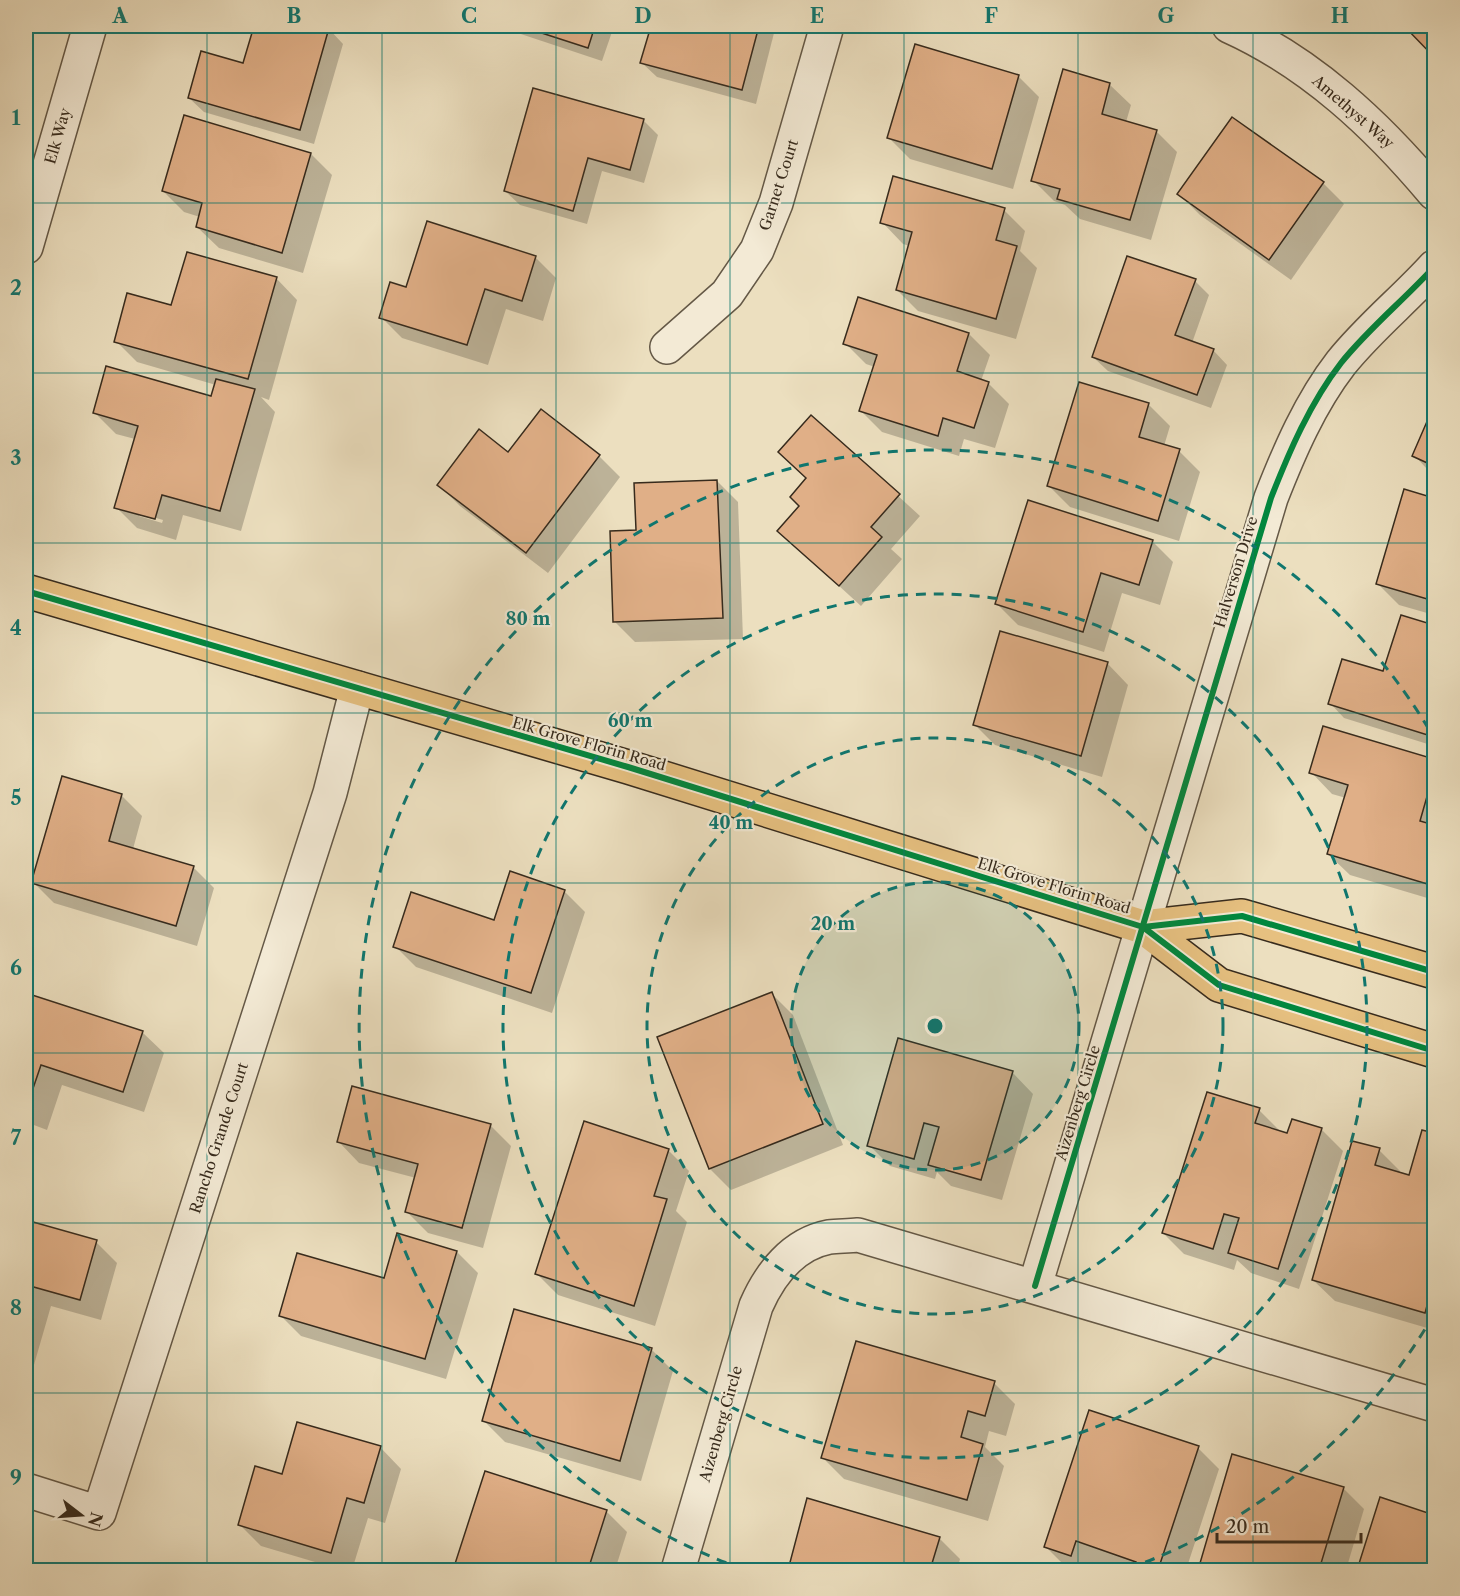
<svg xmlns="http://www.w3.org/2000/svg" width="1460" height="1596" font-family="'Libre Caslon Text',serif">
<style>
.shadow{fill:#0003;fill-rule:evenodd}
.building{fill:#e0af87;stroke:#372b1d;stroke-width:1.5}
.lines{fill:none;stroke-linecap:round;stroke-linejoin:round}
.minor-casing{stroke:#645846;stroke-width:36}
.major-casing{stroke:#372b1d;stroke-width:36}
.minor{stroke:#f3ead5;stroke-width:33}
.major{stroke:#e6c080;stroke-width:33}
.cycleway-casing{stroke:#f3ead5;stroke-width:10}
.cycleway{stroke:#00873e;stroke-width:6}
.grid{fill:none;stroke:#0f766e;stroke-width:1.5;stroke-opacity:0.55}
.ring{fill:none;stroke:#0f766e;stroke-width:3;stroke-dasharray:10 8}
.labels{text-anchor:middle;stroke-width:4.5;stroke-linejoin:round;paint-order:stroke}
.street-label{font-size:15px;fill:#372b1d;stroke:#f3ead5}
.centre{fill:#0f766e;stroke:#f3ead5;stroke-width:3}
.ring-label{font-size:18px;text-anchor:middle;font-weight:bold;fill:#0f766e;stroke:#f3ead5;stroke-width:4.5;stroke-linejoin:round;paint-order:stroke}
.neatline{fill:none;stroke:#0f766e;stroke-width:2}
.grid-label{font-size:20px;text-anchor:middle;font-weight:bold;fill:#0f766e}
</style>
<rect width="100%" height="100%" fill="#ecdfbf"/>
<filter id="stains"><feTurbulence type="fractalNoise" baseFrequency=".00333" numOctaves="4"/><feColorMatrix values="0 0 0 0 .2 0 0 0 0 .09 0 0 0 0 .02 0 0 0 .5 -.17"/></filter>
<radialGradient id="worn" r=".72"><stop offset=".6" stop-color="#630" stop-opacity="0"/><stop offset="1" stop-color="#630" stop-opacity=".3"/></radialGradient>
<g class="shadow">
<polygon points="255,26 315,26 329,29 343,44 314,144 204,112 189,98 244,65"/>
<polygon points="500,26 614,26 602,61 503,28"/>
<polygon points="652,26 767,26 774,33 756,104 657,77 642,63"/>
<polygon points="1406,26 1434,26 1434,55"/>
<polygon points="1018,76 1039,97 1013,189 910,159 889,138"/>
<polygon points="1109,84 1131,105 1126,122 1156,131 1177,152 1151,240 1080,219 1065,205 1054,201 1033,180"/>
<polygon points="644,121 658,135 644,183 602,171 587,224 520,205 505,191"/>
<polygon points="311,154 332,175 303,273 219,248 197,227 200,217 184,212 163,191"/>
<polygon points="1323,183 1344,204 1291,280 1200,215 1179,194"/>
<polygon points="1004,210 1025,231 1020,251 1037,268 1016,339 918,311 897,290 910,246 903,244 882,222"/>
<polygon points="535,257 556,278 543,321 506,309 488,365 402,338 381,317 407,289"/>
<path d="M276 278 297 300 269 400 261 397 275 412 241 531 183 515 176 540 137 528 116 507 135 439 116 434 95 413 212 398 216 385 137 362 116 341 172 307ZM139 513 163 520 162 523 139 516Z"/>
<polygon points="1195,281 1209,295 1192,343 1213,350 1227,365 1211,408 1108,371 1093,357"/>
<polygon points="859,299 969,334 990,355 981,381 988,383 1009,404 995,448 964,439 959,456 882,432 861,411 875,367 866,364 845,343"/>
<polygon points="1080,384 1149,405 1170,426 1164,446 1179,451 1200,472 1179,541 1070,507 1049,486"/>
<polygon points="541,411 599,456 620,477 548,573 460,506 439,485 508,454"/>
<polygon points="1432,412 1434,413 1434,473 1428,470 1414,455"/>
<polygon points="812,417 920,516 891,549 902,559 861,606 779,531 801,506 808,479"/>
<polygon points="717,481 738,502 743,639 635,642 614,621 637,531"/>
<polygon points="1405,491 1434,499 1434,615 1399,605 1378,584"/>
<polygon points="1152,541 1173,562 1160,605 1122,593 1104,652 1018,625 997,604"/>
<polygon points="1402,617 1434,627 1434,746 1344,718 1330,703 1384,673"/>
<polygon points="1107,663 1128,685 1102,777 995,745 974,724"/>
<polygon points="1324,728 1434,761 1434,900 1350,875 1328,854 1346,798 1332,794 1311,772"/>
<polygon points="121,795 142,816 133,849 193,867 214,888 197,946 54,903 33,882"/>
<polygon points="564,891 585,912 552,1013 416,967 395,946 495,922"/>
<polygon points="772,994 793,1015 843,1145 731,1190 710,1169 659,1038"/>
<polygon points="26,995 142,1032 164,1053 144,1112 62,1085 47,1130 26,1122"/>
<polygon points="1012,1072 1033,1094 1002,1200 951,1186 937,1172 935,1179 890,1166 869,1145"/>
<polygon points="1259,1110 1280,1131 1288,1135 1293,1121 1322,1130 1343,1151 1299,1289 1251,1273 1237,1260 1234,1270 1184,1254 1163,1233"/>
<polygon points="490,1125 511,1146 483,1248 428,1233 407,1212 416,1178 359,1163 338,1141"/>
<polygon points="1423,1132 1434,1135 1434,1330 1335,1301 1313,1280 1379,1150 1400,1171 1399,1174 1410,1177"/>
<polygon points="668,1150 689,1171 676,1211 687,1222 655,1326 558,1295 537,1274"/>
<polygon points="26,1222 96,1242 117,1263 101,1320 51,1306 27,1389 26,1389"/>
<polygon points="457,1252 478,1273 446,1379 301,1336 280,1315 385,1280"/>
<polygon points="652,1350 673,1371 641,1481 505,1442 484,1421"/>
<polygon points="994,1383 1015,1404 1006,1436 989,1431 985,1447 1004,1466 988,1521 844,1479 823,1458"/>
<polygon points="380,1447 401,1469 385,1523 368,1518 352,1570 342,1570 261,1546 240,1525 283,1476"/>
<polygon points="1198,1448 1219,1469 1186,1570 1123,1570 1097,1562 1094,1570 1075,1570 1067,1568 1046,1547"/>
<polygon points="1233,1456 1343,1488 1364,1509 1346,1570 1199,1570"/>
<polygon points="486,1473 606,1511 627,1532 615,1570 455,1570"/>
<polygon points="808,1499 939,1538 960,1559 957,1570 788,1570"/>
<polygon points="1381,1499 1434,1516 1434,1570 1358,1570"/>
</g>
<g class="building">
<polygon points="254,26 320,26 329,28 300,130 188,98 201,51 243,63"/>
<polygon points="520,26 595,26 588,48"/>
<polygon points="651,26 759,26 742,90 640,63"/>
<polygon points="1404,26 1434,26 1434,57"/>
<polygon points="915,44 1019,75 992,169 887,138"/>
<polygon points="1063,69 1110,83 1102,114 1157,130 1130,220 1057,199 1060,189 1031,181"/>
<polygon points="533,88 644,119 630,170 588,158 573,211 504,191"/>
<polygon points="184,115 311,153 282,253 196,227 202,203 162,191"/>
<polygon points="1232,117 1324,182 1269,260 1177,194"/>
<polygon points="893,176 1005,208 996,240 1017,246 996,319 896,290 912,232 880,223"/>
<polygon points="427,221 536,256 522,301 485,289 467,345 379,318 390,282 406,287"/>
<polygon points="187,252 277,277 248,379 114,342 127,293 171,305"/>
<polygon points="1127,256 1196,279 1175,335 1214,349 1197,395 1092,357"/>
<polygon points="858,297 969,333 957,371 989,382 974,428 943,418 938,436 859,411 877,355 843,344"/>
<polygon points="106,366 211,396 216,379 255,389 220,511 162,495 155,519 114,508 138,426 93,413"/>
<polygon points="1079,382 1149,403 1139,437 1180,449 1158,521 1047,486"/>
<polygon points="541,409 600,455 526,553 437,485 479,429 508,452"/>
<polygon points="1432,410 1434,411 1434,466 1412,456"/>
<polygon points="811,415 900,494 871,527 882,537 839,586 777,531 799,506 790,497 806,478 778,452"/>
<polygon points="717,480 723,618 613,622 610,531 636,530 634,483"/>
<polygon points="1404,489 1434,498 1434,601 1376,584"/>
<polygon points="1028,500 1153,540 1139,585 1101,573 1083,632 995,604"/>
<polygon points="1401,615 1434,625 1434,737 1328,704 1342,659 1383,671"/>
<polygon points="1000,631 1108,662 1081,756 973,725"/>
<polygon points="1323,726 1434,759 1434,772 1420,821 1434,825 1434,886 1327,854 1348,785 1309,773"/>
<polygon points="62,776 122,794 109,841 194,866 176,926 31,883"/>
<polygon points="510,871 565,890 531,993 393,947 411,892 494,920"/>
<polygon points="772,992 823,1124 709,1169 657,1037"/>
<polygon points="26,993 143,1031 123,1092 41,1065 26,1109"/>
<polygon points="898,1038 1013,1071 981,1180 928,1165 939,1127 924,1123 914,1159 867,1146"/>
<polygon points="352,1086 491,1124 462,1228 405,1212 418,1164 337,1142"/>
<polygon points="1207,1092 1260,1108 1255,1123 1287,1133 1292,1119 1322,1128 1278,1269 1228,1253 1239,1218 1224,1214 1213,1249 1162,1233"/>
<polygon points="584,1121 669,1149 654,1196 667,1199 634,1306 535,1274"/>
<polygon points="1422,1130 1434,1133 1434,1280 1425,1313 1312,1280 1352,1141 1380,1148 1375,1165 1409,1175"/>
<polygon points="26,1220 97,1240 80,1300 30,1286 26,1302"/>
<polygon points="397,1233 457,1251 425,1359 279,1316 297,1253 384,1278"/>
<polygon points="514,1309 652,1348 620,1461 482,1421"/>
<polygon points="856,1341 995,1381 985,1416 968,1411 961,1437 983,1444 967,1500 821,1458"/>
<polygon points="1089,1410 1199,1446 1158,1570 1133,1570 1136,1562 1076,1541 1071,1556 1044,1547"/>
<polygon points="297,1422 381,1446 364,1503 347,1498 331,1553 238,1525 255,1466 282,1474"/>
<polygon points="1232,1454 1344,1487 1319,1570 1198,1570"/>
<polygon points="485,1471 607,1510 588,1570 453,1570"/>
<polygon points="1380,1497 1434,1515 1434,1570 1357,1570"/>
<polygon points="807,1498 940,1537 930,1570 788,1570"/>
</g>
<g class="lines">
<defs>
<g id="minor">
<path d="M1229 26C1311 63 1377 125 1434 193"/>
<polyline points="26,247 90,26"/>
<polyline points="667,347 727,294 757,250 776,203 827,26"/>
<path d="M1035 1286 1271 498C1289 452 1310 403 1341 363 1369 328 1404 300 1434 267"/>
<polyline points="26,1490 99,1513 330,793 357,688"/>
<path d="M678 1570 756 1306C770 1274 793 1244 829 1237 838 1236 848 1236 858 1235L1434 1405"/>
</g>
<g id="major">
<polyline points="26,591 628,767 1143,927 1219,985 1434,1051"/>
<polyline points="1143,927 1242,916 1434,972"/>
</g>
</defs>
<use href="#minor" class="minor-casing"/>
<use href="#major" class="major-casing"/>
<use href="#minor" class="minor"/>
<use href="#major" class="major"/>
<defs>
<g id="cycleway">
<polyline points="26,591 628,767 1143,927 1219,985 1434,1051"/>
<polyline points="1143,927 1242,916 1434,972"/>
<path d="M1035 1286 1271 498C1289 452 1310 403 1341 363 1369 328 1404 300 1434 267"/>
</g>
</defs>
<use href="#cycleway" class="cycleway-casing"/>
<use href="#cycleway" class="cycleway"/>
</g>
<path class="grid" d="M207 26V1570M382 26V1570M556 26V1570M730 26V1570M904 26V1570M1078 26V1570M1253 26V1570M26 203H1434M26 373H1434M26 543H1434M26 713H1434M26 883H1434M26 1053H1434M26 1223H1434M26 1393H1434"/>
<circle cx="935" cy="1026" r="144" fill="#0f766e" fill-opacity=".12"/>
<g class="ring">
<circle cx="935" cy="1026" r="144"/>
<circle cx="935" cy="1026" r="288"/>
<circle cx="935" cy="1026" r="432"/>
<path d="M1434 1314A576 576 0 0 1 1127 1569M743 1569A576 576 0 1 1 1434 738"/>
</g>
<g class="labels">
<g class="street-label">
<text transform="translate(1353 112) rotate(41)" y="5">Amethyst Way</text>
<text transform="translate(58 136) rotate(-74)" y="5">Elk Way</text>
<text transform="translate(779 185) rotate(-72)" y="5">Garnet Court</text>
<text transform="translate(1236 572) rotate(-73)" y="5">Halverson Drive</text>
<text transform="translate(589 744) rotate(16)" y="5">Elk Grove Florin Road</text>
<text transform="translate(1054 886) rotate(17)" y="5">Elk Grove Florin Road</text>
<text transform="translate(1078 1103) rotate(-73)" y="5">Aizenberg Circle</text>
<text transform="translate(219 1138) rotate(-72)" y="5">Rancho Grande Court</text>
<text transform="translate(721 1424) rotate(-74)" y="5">Aizenberg Circle</text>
</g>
</g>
<circle cx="935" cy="1026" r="9" class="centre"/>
<g class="ring-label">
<text x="528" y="625">80 m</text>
<text x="630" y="727">60 m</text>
<text x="731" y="829">40 m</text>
<text x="833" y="930">20 m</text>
</g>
<rect width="1460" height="1596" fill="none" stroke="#ecdfbf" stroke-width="66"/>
<g transform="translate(81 1515) rotate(107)" stroke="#f3ead5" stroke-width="4.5" paint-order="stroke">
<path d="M0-4.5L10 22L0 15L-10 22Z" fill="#372b1d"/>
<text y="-9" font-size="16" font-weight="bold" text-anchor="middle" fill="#372b1d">N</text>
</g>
<path d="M1217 1533v9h144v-9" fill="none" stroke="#372b1d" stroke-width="3"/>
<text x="1226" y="1533" font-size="18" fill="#372b1d" stroke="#f3ead5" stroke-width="4.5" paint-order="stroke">20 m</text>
<rect x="33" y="33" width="1394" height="1530" class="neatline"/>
<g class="grid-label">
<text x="120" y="23">A</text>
<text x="294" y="23">B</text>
<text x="469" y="23">C</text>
<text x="643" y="23">D</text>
<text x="817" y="23">E</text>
<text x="991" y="23">F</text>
<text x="1166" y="23">G</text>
<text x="1340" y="23">H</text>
<text x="16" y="125">1</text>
<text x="16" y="295">2</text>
<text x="16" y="465">3</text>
<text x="16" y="635">4</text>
<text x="16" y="805">5</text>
<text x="16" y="975">6</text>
<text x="16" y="1145">7</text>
<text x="16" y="1315">8</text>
<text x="16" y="1485">9</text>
</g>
<rect width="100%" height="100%" filter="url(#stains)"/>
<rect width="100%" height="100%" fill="url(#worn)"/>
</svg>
